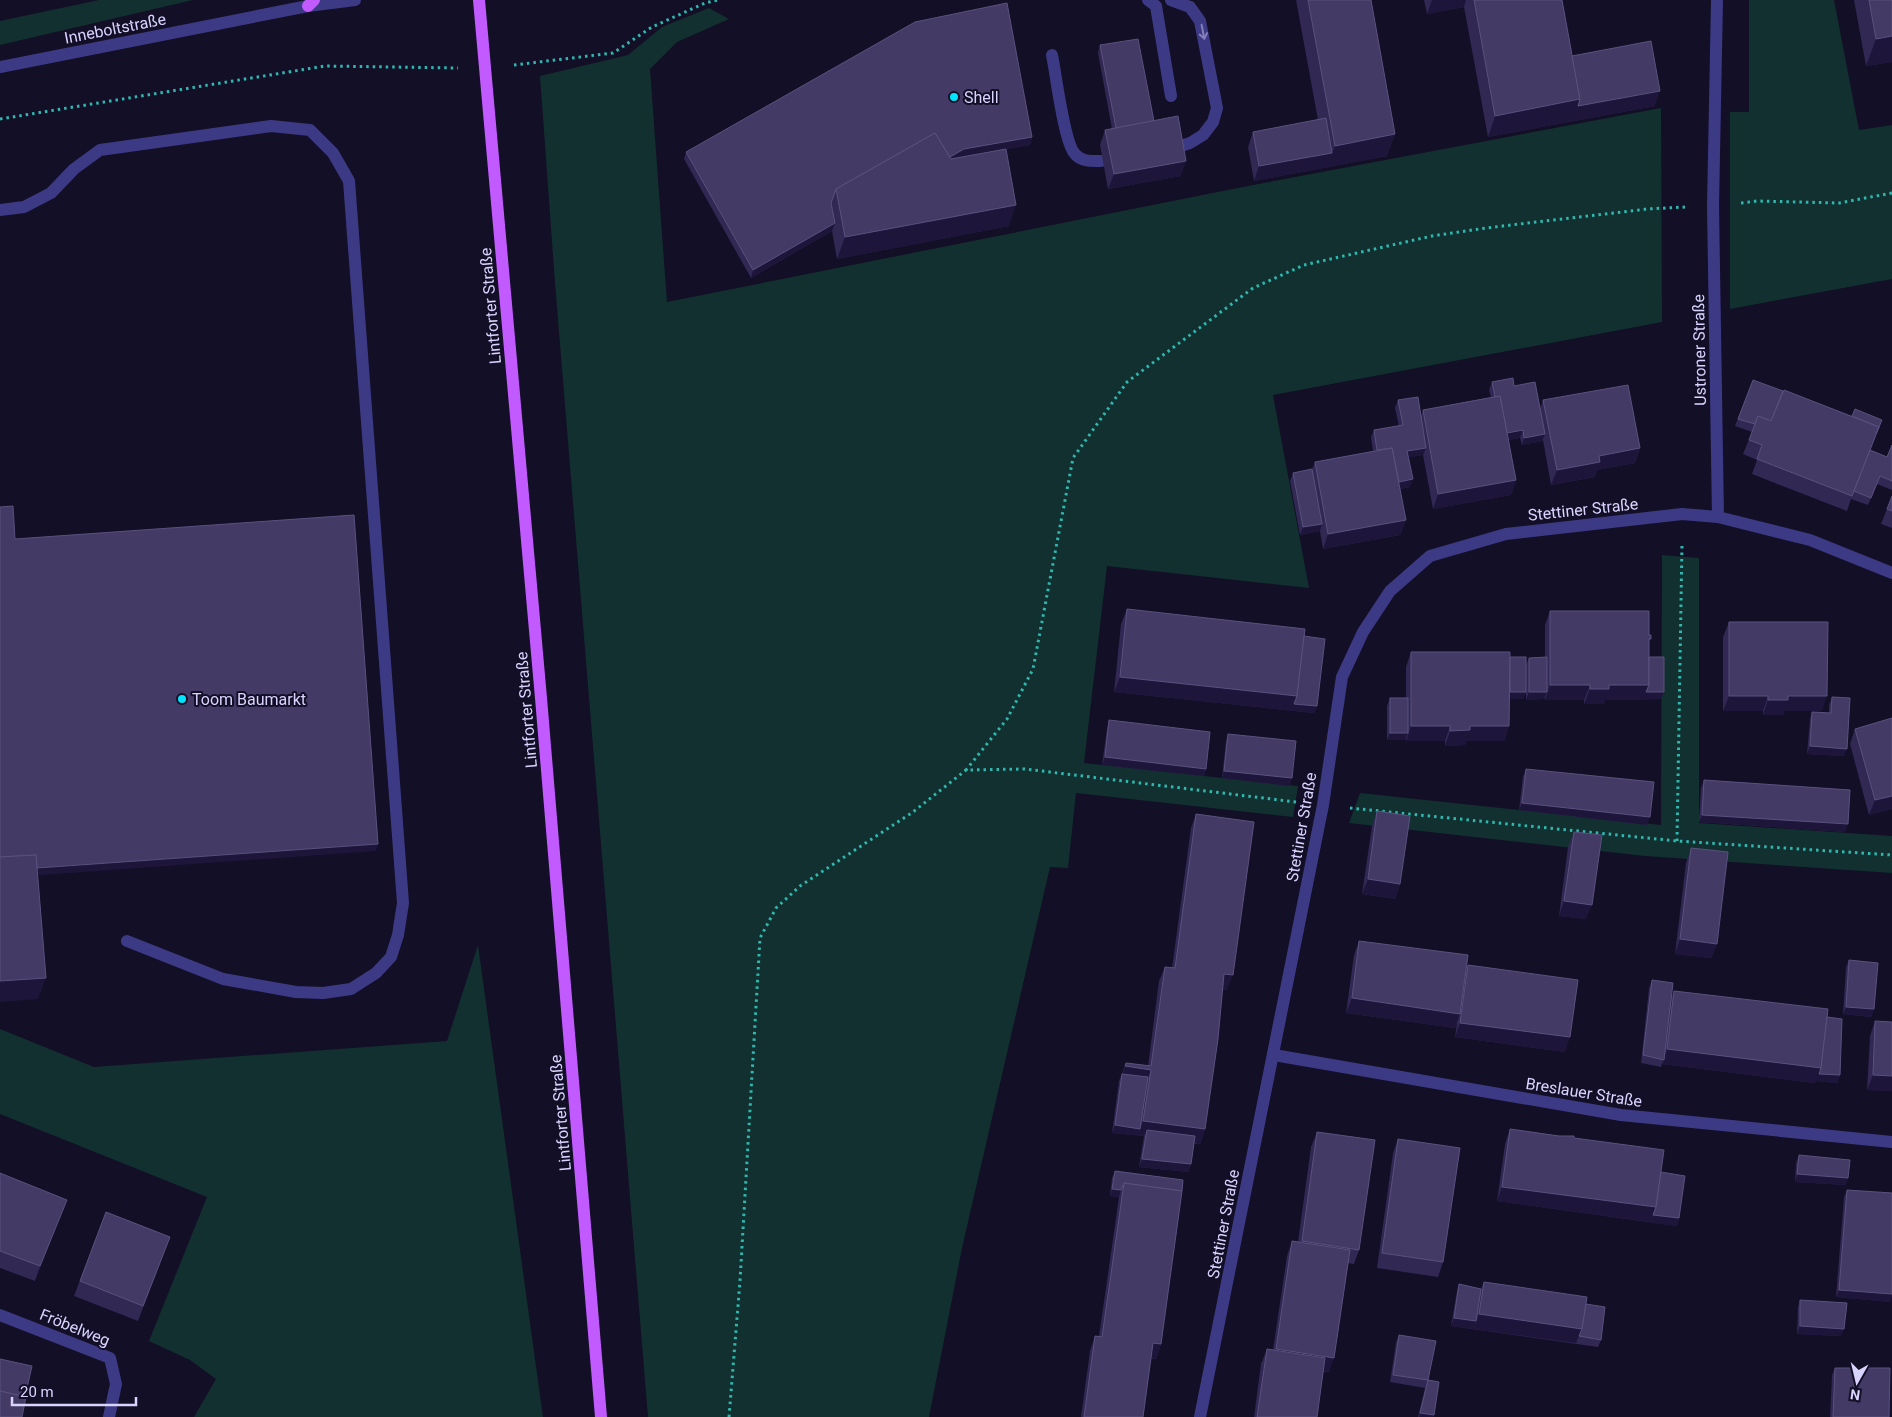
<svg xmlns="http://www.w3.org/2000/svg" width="1892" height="1417" font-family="Roboto,sans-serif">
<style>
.green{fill:#12302f}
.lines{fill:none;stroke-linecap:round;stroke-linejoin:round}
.path{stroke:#2fb8b0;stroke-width:3;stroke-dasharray:2.5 4;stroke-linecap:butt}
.service{stroke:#3d3a85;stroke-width:12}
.minor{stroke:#3d3a85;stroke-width:12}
.tertiary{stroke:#3d3a85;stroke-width:12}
.primary{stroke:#c25bff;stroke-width:12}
.wall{fill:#312854}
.shaded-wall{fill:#1d163a}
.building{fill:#433a66;stroke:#5a527e}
.oneway{stroke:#837fbc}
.poi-dot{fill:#00e5ff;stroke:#130f26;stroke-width:2}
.labels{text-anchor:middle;stroke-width:4;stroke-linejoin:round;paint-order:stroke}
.street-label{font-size:16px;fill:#d9d4ff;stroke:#130f26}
.poi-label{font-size:16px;fill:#d9d4ff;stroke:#130f26;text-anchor:start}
</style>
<rect width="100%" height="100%" fill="#130f26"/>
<g class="green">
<polygon points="99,0 193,0 0,45 0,21"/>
<polygon points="1749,0 1834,0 1859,130 1892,125 1892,279 1730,309 1730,112 1749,112"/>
<polygon points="709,8 729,19 677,42 650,69 667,302 1253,185 1661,108 1662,322 1273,395 1309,588 1107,566 1084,763 1298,786 1293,817 1076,793 1068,868 1050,867 962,1248 929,1417 648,1417 555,283 540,76 628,55 662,27"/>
<polygon points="1662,555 1699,558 1699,823 1892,836 1892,873 1645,856 1349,823 1360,793 1661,825"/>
<polygon points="478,945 543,1417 194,1417 216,1379 190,1360 149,1341 207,1197 0,1114 0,1029 94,1067 447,1041"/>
</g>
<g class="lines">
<g class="path">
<polyline points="514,65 613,53 652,27 705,3 718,0"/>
<polyline points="0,119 325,66 458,68"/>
<polyline points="1741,203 1757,201 1839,203 1892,193"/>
<polyline points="1296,802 1025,769 966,770 1007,719 1033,669 1073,458 1127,382 1253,288 1304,265 1432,236 1486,228 1647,209 1685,207"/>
<polyline points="1350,808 1677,841 1892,855"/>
<polyline points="1677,841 1682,543"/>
<polyline points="729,1417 740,1281 760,938 776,908 800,886 913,812 966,770"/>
</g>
<g class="service">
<polyline points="1148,0 1156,6 1171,96"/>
<polyline points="1171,0 1190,7 1200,21 1217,108 1213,122 1203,135 1190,143 1178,147"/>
<path d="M1052 55C1056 74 1064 143 1075 154 1082 162 1092 161 1101 161"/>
<polyline points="0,210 24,207 51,193 74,169 100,150 271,126 310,130 333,153 349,181 403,903 398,935 391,957 376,973 351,989 323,993 296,992 223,979 127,941"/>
</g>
<g class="minor">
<polyline points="1717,0 1713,206 1718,517 1810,540 1892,573"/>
<polyline points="1274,1055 1621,1115 1892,1142"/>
<polyline points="0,1315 110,1358 116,1384 109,1417"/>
<polyline points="1200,1417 1323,805 1342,677 1363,632 1390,591 1430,556 1506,534 1682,514 1718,517"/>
</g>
<polyline class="tertiary" points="0,67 308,6 355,0"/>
<g class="primary">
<polyline points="479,0 541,698 601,1417"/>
<polyline points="308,6 314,0"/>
</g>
</g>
<g class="wall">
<polygon points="1296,0 1371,0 1395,134 1387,156 1254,181 1248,147 1253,132 1318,120"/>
<polygon points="1424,0 1562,0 1572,56 1655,106 1488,137 1464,7 1427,14"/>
<polygon points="1854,0 1892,0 1892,62 1866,66"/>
<polygon points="1100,45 1154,121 1181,176 1108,189 1100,145 1105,130 1112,129 1098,53"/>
<polygon points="1032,137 1030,145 1006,149 1009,226 837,259 832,231 751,278 684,159 686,152"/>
<polygon points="1753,380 1870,451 1887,457 1892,445 1892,490 1877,484 1868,505 1851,499 1847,511 1752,474 1757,460 1743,454 1752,432 1735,426"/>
<polygon points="1492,382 1514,386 1540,409 1543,400 1640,448 1635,463 1597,470 1595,477 1551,485 1543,440 1542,441 1522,445 1520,438 1508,440 1516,480 1511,495 1433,509 1423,455 1409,457 1410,487 1400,489 1406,520 1400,535 1323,549 1320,531 1300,535 1290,481 1293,473 1312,469 1315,462 1373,451 1371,437 1374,430 1399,426 1395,408 1398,400 1421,415 1423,410 1491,397 1489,390"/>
<polygon points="1892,496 1892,528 1881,524"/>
<polygon points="1127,609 1304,636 1317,706 1314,713 1114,692 1121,624"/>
<polygon points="1550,611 1649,644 1649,657 1664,692 1661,699 1605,700 1604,704 1584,704 1584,700 1545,700 1545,698 1544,699 1526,700 1526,665 1529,658 1545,657 1545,625"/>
<polygon points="1729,622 1822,711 1784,711 1783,715 1763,715 1763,711 1723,711 1723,637"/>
<polygon points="1411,652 1510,657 1526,692 1523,699 1510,699 1509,726 1504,741 1466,741 1465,745 1445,746 1445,741 1406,741 1406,739 1405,740 1387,740 1387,706 1390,698 1406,698 1406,667"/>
<polygon points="1832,697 1844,756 1807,754 1810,719 1812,712 1829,713 1829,705"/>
<polygon points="1892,718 1892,809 1869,815 1850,744 1855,729"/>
<polygon points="1109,720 1206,769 1204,776 1102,765 1107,728"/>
<polygon points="1228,734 1292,778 1289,786 1222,778 1226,741"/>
<polygon points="1526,769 1647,825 1519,810 1523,776"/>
<polygon points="1704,780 1845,832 1699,822 1701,788"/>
<polygon points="1377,811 1400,884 1395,899 1362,894 1372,826"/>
<polygon points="1196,814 1227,990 1222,990 1205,1129 1200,1144 1194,1144 1191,1164 1188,1172 1139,1167 1144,1136 1112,1133 1119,1081 1126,1063 1148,1066 1159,981 1165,967 1172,968 1191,828"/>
<polygon points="1574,832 1586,919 1559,916 1568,847"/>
<polygon points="1691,848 1717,944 1711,958 1675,954 1686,863"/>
<polygon points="1359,941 1466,970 1468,965 1565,1052 1455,1037 1457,1023 1455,1028 1346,1013 1354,955"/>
<polygon points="1849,960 1874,1009 1871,1017 1843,1014 1846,967"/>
<polygon points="1652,980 1671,999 1674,991 1827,1017 1840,1075 1837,1083 1816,1081 1815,1083 1662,1064 1661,1067 1641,1063 1649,988"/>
<polygon points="1875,1021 1892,1091 1867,1090 1870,1036"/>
<polygon points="1510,1129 1574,1138 1661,1172 1679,1218 1677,1226 1497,1201 1505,1144"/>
<polygon points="1317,1132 1359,1250 1354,1264 1348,1263 1329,1372 1323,1372 1317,1417 1254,1417 1261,1364 1267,1349 1273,1350 1287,1256 1292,1241 1298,1242 1311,1147"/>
<polygon points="1398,1139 1443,1262 1438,1277 1377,1268 1393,1153"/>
<polygon points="1799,1155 1846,1185 1795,1182 1796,1163"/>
<polygon points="1115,1171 1183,1180 1161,1344 1156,1359 1151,1359 1143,1417 1081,1417 1090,1351 1095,1336 1099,1336 1119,1197 1110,1196 1112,1178"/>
<polygon points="0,1173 61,1214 35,1281 0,1268"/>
<polygon points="1847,1190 1890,1302 1836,1297 1844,1197"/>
<polygon points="106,1212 170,1237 138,1321 74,1296"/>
<polygon points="1484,1282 1586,1304 1601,1340 1598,1347 1451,1326 1457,1291 1459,1284 1481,1289"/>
<polygon points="1800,1300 1841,1336 1797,1334 1798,1307"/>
<polygon points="1399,1335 1428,1380 1434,1417 1418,1417 1425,1388 1390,1382 1396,1342"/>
<polygon points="1835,1368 1889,1417 1830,1417 1832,1375"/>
</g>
<g class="shaded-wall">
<polygon points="1432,0 1466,0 1464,7 1427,14"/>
<polygon points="1892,36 1892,62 1866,66 1876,39"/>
<polygon points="1660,91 1655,106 1488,137 1495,116 1580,99"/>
<polygon points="1395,134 1387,156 1254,181 1259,166 1332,153 1335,146"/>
<polygon points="1032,137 1030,145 961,157 940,163 964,149"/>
<polygon points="1186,161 1181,176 1108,189 1114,174"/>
<polygon points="1016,205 1009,226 837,259 845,237"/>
<polygon points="835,223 832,231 751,278 753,270"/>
<polygon points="1523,430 1520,438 1501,441 1503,434"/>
<polygon points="1545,434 1542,441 1522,445 1524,438"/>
<polygon points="1426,448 1423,455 1405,458 1407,451"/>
<polygon points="1640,448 1635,463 1597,470 1595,477 1551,485 1557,470 1599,456"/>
<polygon points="1413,479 1410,487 1392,490 1395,483"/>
<polygon points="1516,480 1511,495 1433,509 1438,494"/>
<polygon points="1406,520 1400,535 1323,549 1328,534"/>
<polygon points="1322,524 1320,531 1300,535 1303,527"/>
<polygon points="1120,677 1297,696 1317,706 1314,713 1114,692"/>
<polygon points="1550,685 1590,685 1584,700 1545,700"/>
<polygon points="1609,685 1649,685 1664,692 1661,699 1605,700 1604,704 1584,704 1590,689"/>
<polygon points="1507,692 1526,692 1523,699 1504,699"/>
<polygon points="1529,692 1547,692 1544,699 1526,700"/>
<polygon points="1729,696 1768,696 1763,711 1723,711"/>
<polygon points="1788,696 1827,696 1822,711 1784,711 1783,715 1763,715 1768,700"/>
<polygon points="1411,726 1450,726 1445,741 1406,741"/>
<polygon points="1470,726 1509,726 1504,741 1466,741 1465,745 1445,746 1450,731"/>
<polygon points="1390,733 1408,733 1405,740 1387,740"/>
<polygon points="1810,746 1847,749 1844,756 1807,754"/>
<polygon points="1105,757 1206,769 1204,776 1102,765"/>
<polygon points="1224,771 1292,778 1289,786 1222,778"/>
<polygon points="1892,796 1892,809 1869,815 1875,800"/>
<polygon points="1522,803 1650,817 1647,825 1519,810"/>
<polygon points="1702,815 1848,824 1845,832 1699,822"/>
<polygon points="378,844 376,851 28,876 0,871"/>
<polygon points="1368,879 1400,884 1395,899 1362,894"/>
<polygon points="1564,901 1592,905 1586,919 1559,916"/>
<polygon points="1680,939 1717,944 1711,958 1675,954"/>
<polygon points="1224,974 1233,975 1227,990 1218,989"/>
<polygon points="46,978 38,999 0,1002 0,981"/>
<polygon points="1352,998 1460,1014 1455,1028 1346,1013"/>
<polygon points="1846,1007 1874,1009 1871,1017 1843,1014"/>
<polygon points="1460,1023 1570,1037 1565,1052 1455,1037"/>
<polygon points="1667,1049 1821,1068 1840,1075 1837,1083 1816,1081 1815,1083 1662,1064"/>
<polygon points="1125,1066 1151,1070 1145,1085 1122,1076"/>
<polygon points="1873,1075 1892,1076 1892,1091 1867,1090"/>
<polygon points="1143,1121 1205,1129 1200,1144 1146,1137 1147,1130 1144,1136 1112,1133 1115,1125 1140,1129"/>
<polygon points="1142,1159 1191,1164 1188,1172 1139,1167"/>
<polygon points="1797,1174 1848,1178 1846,1185 1795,1182"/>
<polygon points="1502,1187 1656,1207 1650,1222 1497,1201"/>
<polygon points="1112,1189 1121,1190 1119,1197 1110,1196"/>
<polygon points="67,1200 61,1214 35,1281 40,1266"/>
<polygon points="1653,1215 1679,1218 1677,1226 1650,1223"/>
<polygon points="1839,1290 1892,1294 1892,1297 1890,1302 1836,1297"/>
<polygon points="1479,1314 1582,1329 1576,1343 1473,1329"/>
<polygon points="1454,1318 1476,1321 1473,1329 1451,1326"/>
<polygon points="1800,1326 1844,1329 1841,1336 1797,1334"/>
<polygon points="1153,1343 1161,1344 1156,1359 1148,1358"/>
<polygon points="1276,1349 1334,1358 1329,1372 1271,1364"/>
<polygon points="1420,1413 1434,1415 1434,1417 1419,1417"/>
</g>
<g class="building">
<polygon points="1308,0 1371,0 1395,134 1335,146"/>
<polygon points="1474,0 1562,0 1580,99 1495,116"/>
<polygon points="1869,0 1892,0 1892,36 1876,39"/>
<polygon points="1007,3 1032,137 964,149 950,157 935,133 836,189 831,203 835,223 753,270 686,152 915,22"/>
<polygon points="1138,39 1154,121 1116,128 1100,45"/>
<polygon points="1651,41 1660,91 1578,106 1580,99 1572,56"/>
<polygon points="1178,116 1186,161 1114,174 1105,130"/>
<polygon points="1326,118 1332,153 1259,166 1253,132"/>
<polygon points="935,133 951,159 1006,149 1016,205 845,237 836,189"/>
<polygon points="1513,378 1514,386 1535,382 1545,434 1524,438 1523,430 1507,433 1500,396 1495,397 1492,382"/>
<polygon points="1753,380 1783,391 1771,421 1758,416 1755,424 1738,419"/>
<polygon points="1628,385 1640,448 1599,456 1600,462 1557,470 1543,400"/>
<polygon points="1784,390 1879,427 1852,496 1757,459 1762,445 1749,440 1758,416 1771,421"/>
<polygon points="1500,396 1516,480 1438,494 1423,410"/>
<polygon points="1418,397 1426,448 1407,451 1413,479 1399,482 1392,448 1377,450 1374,430 1403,425 1398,400"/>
<polygon points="1855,409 1882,420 1876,434 1879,427 1852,416"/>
<polygon points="1892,445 1892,481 1880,476 1871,498 1854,491 1870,450 1887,457"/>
<polygon points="1392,448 1406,520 1328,534 1315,462"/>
<polygon points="1312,469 1322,524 1303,527 1293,473"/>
<polygon points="1892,496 1892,511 1887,509"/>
<polygon points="13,506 15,539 354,515 378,844 37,868 36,855 0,857 0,507"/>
<polygon points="1127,609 1305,629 1297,696 1120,677"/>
<polygon points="1550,611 1649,611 1649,635 1651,635 1651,639 1649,639 1649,685 1609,685 1609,689 1590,689 1590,685 1550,685"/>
<polygon points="1729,622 1828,622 1827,696 1788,696 1788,700 1768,700 1768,696 1729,696"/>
<polygon points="1304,636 1325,639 1317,706 1294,704 1297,696"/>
<polygon points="1411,652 1510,652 1509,726 1470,726 1470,730 1450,731 1450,726 1411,726"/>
<rect x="1510" y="657" width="16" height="35"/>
<polygon points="1547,657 1547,692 1529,692 1529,658"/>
<polygon points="1649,657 1664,657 1664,692 1646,692 1649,685"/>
<polygon points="1832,697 1850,698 1847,749 1810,746 1812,712 1831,713"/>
<rect x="1390" y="698" width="18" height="35"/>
<polygon points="1892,718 1892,796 1875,800 1855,729"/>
<polygon points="1109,720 1210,732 1206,769 1105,757"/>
<polygon points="1228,734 1296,741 1292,778 1224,771"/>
<polygon points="1526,769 1654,782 1650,817 1522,803"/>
<polygon points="1704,780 1850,790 1848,824 1702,815"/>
<polygon points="1377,811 1410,816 1400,884 1368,879"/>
<polygon points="1196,814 1254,822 1233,975 1224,974 1218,1039 1205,1129 1143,1121 1151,1070 1125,1066 1126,1063 1151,1066 1165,967 1175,968"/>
<polygon points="1574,832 1602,835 1592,905 1564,901"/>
<polygon points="1691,848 1728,852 1717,944 1680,939"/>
<polygon points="36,855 46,978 0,981 0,857"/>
<polygon points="1359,941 1468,955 1460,1014 1352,998"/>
<polygon points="1849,960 1878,963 1874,1009 1846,1007"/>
<polygon points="1468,965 1578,980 1570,1037 1460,1023"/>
<polygon points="1652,980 1673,983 1664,1060 1643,1055"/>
<polygon points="1674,991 1828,1009 1821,1068 1667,1049"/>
<polygon points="1827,1017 1842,1019 1840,1075 1819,1074 1821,1068"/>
<polygon points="1875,1021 1892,1022 1892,1076 1873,1075"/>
<polygon points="1122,1074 1148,1077 1140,1129 1115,1125"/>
<polygon points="1510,1129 1559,1136 1574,1136 1574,1138 1664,1150 1656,1207 1502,1187"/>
<polygon points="1147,1130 1195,1136 1191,1164 1142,1159"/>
<polygon points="1317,1132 1375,1140 1359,1250 1302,1241"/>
<polygon points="1398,1139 1460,1148 1443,1262 1382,1253"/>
<polygon points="1799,1155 1850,1160 1848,1178 1797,1174"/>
<polygon points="1115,1171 1183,1180 1182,1191 1124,1183 1121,1190 1112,1189"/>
<polygon points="1661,1172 1685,1176 1679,1218 1653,1215 1656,1207"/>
<polygon points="0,1173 67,1200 40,1266 0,1251"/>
<polygon points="1124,1183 1182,1191 1161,1344 1153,1343 1143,1417 1084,1417 1095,1336 1102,1337"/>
<polygon points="1847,1190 1892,1193 1892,1294 1839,1290"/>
<polygon points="106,1212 170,1237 143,1306 80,1281"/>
<polygon points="1292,1241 1350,1250 1334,1358 1276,1349"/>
<polygon points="1484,1282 1587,1297 1582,1329 1479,1314"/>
<polygon points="1459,1284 1481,1289 1476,1321 1454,1318"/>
<polygon points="1800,1300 1847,1303 1844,1329 1800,1326"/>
<polygon points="1586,1304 1605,1307 1601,1340 1579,1336 1582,1329"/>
<polygon points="1399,1335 1436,1341 1428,1380 1393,1375"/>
<polygon points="1267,1349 1325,1358 1317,1417 1257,1417"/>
<polygon points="0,1359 32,1366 25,1397 0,1391"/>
<polygon points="1835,1368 1890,1368 1889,1417 1833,1417"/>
<polygon points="1428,1380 1439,1382 1434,1415 1420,1413"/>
<polygon points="0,1391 26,1397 22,1417 0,1417"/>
</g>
<defs><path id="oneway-shaft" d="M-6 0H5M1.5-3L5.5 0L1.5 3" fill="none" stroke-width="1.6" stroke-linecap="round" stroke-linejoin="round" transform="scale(1.25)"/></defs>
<use class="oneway" href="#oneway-shaft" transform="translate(1203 32) rotate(79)"/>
<g class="poi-dot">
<circle cx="954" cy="97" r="5"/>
<circle cx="182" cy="699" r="5"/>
</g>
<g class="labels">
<g class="street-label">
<text transform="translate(115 28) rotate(-11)" y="6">Inneboltstraße</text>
<text transform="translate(490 306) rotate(-95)" y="6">Lintforter Straße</text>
<text transform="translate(1699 350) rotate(-91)" y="6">Ustroner Straße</text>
<text transform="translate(1583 509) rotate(-6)" y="6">Stettiner Straße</text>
<text transform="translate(526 710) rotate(-95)" y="6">Lintforter Straße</text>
<text transform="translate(1301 827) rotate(-80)" y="6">Stettiner Straße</text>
<text transform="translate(1584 1092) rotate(9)" y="6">Breslauer Straße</text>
<text transform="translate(560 1113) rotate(-95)" y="6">Lintforter Straße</text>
<text transform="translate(1223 1224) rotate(-79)" y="6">Stettiner Straße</text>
<text transform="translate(75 1327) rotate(22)" y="6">Fröbelweg</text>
</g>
<g class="poi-label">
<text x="964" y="103">Shell</text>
<text x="192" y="705">Toom Baumarkt</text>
</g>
</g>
<g transform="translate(1857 1382) rotate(188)" stroke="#130f26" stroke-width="4" paint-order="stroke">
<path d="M0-4L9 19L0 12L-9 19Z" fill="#d9d4ff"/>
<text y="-8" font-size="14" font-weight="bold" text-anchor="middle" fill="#d9d4ff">N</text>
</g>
<path d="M12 1397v8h124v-8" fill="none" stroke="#d9d4ff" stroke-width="2.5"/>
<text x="20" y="1397" font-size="15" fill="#d9d4ff" stroke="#130f26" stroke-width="4" paint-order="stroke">20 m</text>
</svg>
